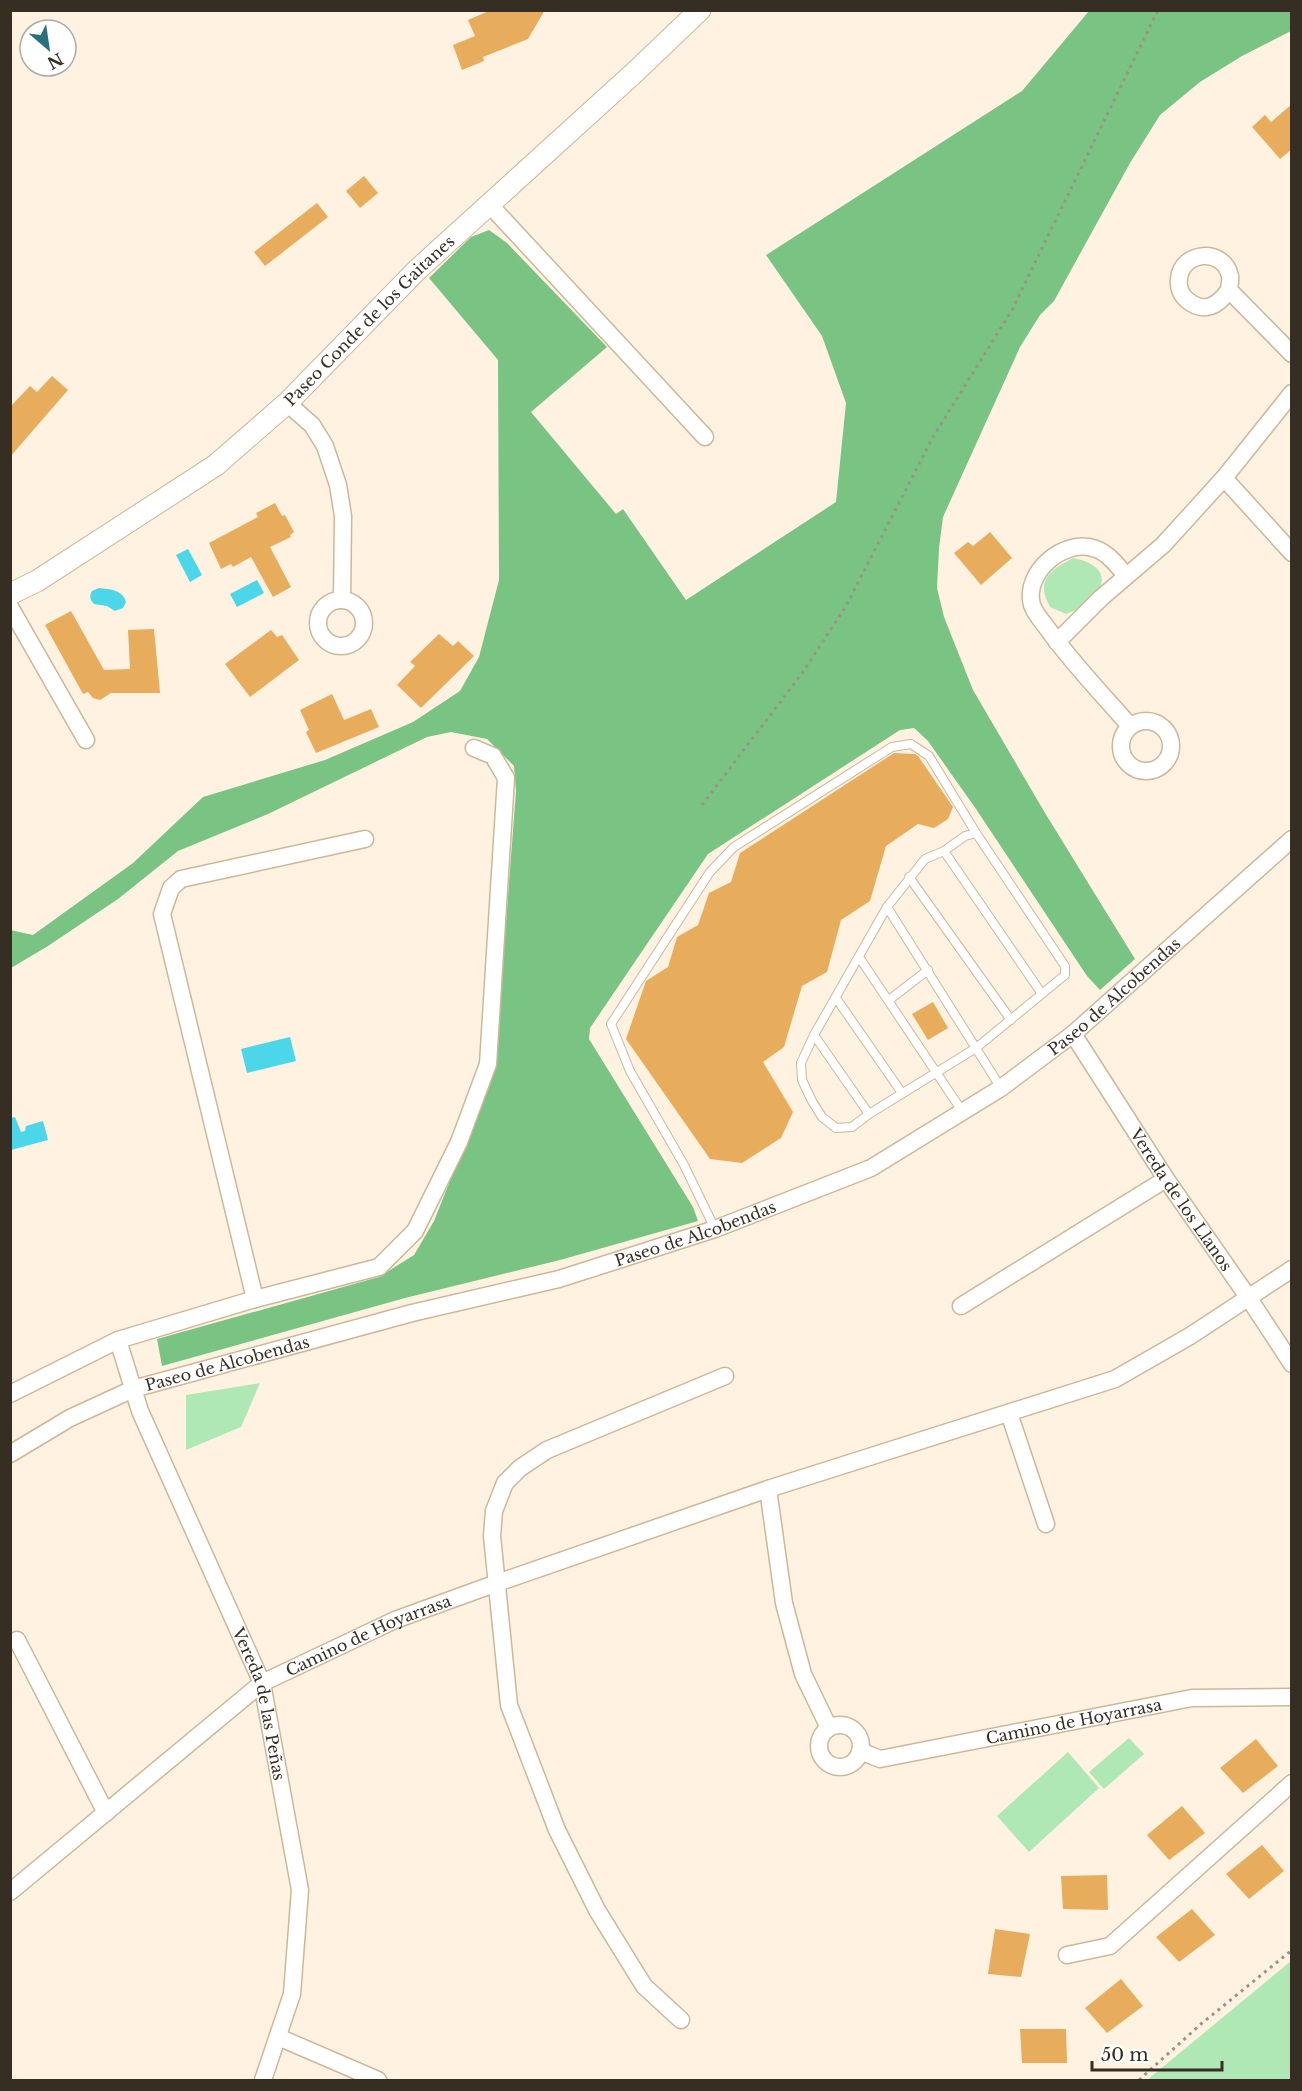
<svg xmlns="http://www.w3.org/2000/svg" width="1302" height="2091" font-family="'Libre Baskerville',serif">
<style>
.green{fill:#afe8b5}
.forest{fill:#79c482}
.water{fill:#4bd6e9}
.building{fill:#e8ac5d}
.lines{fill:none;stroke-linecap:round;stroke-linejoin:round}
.service-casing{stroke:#cbb89b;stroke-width:10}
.minor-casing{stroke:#cbb89b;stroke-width:19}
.tertiary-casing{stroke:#cbb89b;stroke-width:23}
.path{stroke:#9d9384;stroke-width:3;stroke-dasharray:3 4.5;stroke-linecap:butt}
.service{stroke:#fff;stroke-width:8}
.minor{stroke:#fff;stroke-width:16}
.tertiary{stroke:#fff;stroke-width:21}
.labels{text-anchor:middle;stroke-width:5;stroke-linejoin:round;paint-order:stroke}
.street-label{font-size:16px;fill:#362e23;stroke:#fff}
</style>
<rect width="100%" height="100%" fill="#fff2e0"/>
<g class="green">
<path d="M1073 558C1121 567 1102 602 1066 614L1050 607C1035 580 1050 570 1073 558Z"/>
<polygon points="260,1383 241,1427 186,1450 186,1395"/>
<polygon points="1129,1738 1144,1754 1104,1789 1089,1772"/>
<polygon points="1068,1752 1099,1788 1029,1852 997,1816"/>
<polygon points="1291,1961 1291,2080 1147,2080"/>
</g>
<polygon class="forest" points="1089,11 1291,11 1291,31 1242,56 1200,82 1160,115 1130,163 1054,301 1040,315 1020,347 943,517 939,548 937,588 944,617 973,690 1045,813 1135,959 1100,990 1087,976 976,809 928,741 914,728 900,730 708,854 590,1028 589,1039 693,1207 698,1221 560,1260 405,1298 162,1366 157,1339 379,1277 414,1255 434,1221 495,1067 516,791 514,766 487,739 451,732 427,737 268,814 178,851 118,899 48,946 11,968 10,930 33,935 133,863 203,797 325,760 413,722 460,691 479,657 499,580 498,360 429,278 471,237 489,230 507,243 607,347 531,412 616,514 623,509 686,600 836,502 846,403 822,336 766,255 1022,91"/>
<g class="water">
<polygon points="188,549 202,575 190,582 176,555"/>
<polygon points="257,580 264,593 237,607 230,594"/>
<path d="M99 588C110 589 123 590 126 602L123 608 115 611 107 606 94 604C90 599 89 597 92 591Z"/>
<polygon points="290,1037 296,1061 247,1073 241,1049"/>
<polygon points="15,1117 21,1132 25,1131 26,1126 43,1121 48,1140 11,1150 11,1118"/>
</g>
<g class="building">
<polygon points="491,10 545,10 528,39 483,57 484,61 462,70 453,45 475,36 468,20"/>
<polygon points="1292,104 1292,149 1280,159 1252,127 1265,115 1271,122"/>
<polygon points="364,176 378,193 360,208 346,191"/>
<polygon points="317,203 328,217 265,266 254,252"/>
<polygon points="52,376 68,390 10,457 10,407 30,386 37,392"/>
<polygon points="275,503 282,516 285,515 294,532 290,535 291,537 270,547 291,587 273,597 251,557 233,567 231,564 221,569 209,543 258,517 256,513"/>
<polygon points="990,532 1012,558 981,585 954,553 968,542 973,546"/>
<polygon points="71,611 104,670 130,669 128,630 154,629 160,693 111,693 100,700 93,698 88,692 83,694 45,625"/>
<polygon points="271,630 277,637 282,635 299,660 250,697 225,664"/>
<polygon points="439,634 453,646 458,641 474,656 421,708 397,685 415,666 410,662"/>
<polygon points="332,694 344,720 371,709 379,727 316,753 306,732 309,730 300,710"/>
<polygon points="894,753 915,754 918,756 953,807 948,819 934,828 918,824 886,846 870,901 841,920 827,972 802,986 784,1047 763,1062 793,1112 781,1138 742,1163 710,1159 626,1039 646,981 668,967 677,937 698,925 709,893 731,882 740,853"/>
<polygon points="933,1002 948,1028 928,1040 912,1014"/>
<polygon points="1256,1739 1278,1766 1243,1793 1220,1768"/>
<polygon points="1182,1806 1205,1833 1169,1860 1147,1835"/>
<polygon points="1262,1845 1284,1871 1249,1899 1226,1874"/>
<polygon points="1107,1875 1108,1910 1063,1909 1061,1876"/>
<polygon points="1192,1909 1215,1935 1179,1962 1156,1937"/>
<polygon points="995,1929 1030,1934 1021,1977 988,1974"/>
<polygon points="1121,1979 1143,2006 1107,2033 1085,2008"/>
<polygon points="1020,2029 1066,2029 1067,2063 1022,2063"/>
</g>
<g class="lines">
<defs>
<g id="service">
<polygon points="976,833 1065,966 1065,975 976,1048 869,1114 852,1127 836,1128 822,1117 812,1101 802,1080 801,1063 814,1035 887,907 925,859 944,851 965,836"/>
<polyline points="944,851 1042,994"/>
<polyline points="909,877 1011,1020"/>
<polyline points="887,907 1001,1088"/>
<polyline points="859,957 962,1111"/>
<polyline points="836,998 902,1093"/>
<polyline points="889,1000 928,970"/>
<polyline points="814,1035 869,1114"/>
<polyline points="715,1229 684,1165 630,1071 611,1024 710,872 734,847 892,747 911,744 929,756 976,833"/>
</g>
<g id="minor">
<polyline points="489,204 705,437"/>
<path d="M1229 290C1218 306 1204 314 1187 300 1181 295 1178 287 1179 279 1181 251 1224 247 1230 276 1231 280 1229 286 1229 290L1292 354"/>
<polyline points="287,403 312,425 325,446 338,485 343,516 342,600"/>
<polyline points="1224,478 1292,553"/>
<path d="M1126 576C1118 566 1108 553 1096 549 1064 537 1023 573 1032 605 1035 614 1042 621 1047 628 1072 663 1102 694 1130 726"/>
<circle cx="341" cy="623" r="23"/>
<polyline points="10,607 86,740"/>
<polyline points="1057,642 1101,598 1163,545 1224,478 1292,393"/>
<circle cx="1146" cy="746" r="25"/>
<path id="s1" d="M1073 1034 1166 1179 1248 1297 1292 1364"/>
<polyline points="255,1299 162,914 171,888 181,879 365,839"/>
<polyline points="961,1306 1166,1179"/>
<path id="s2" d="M118 1340 140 1411 262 1683 300 1890 292 1994 263 2080"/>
<polyline points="10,1394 118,1340 255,1299 379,1267 415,1231 459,1142 488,1064 506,778 493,756 474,748"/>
<polyline points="1009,1413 1046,1524"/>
<path id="s3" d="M10 1454 70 1418 133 1389 412 1313 559 1279 715 1229 871 1168 1001 1088 1073 1034 1292 839"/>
<polyline points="768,1489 784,1603 803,1674 829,1728"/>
<polyline points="17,1640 106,1813"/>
<circle cx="840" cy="1746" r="21"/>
<path id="s4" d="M860 1751 880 1759 1192 1698 1292 1697"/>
<path id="s5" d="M10 1892 262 1683 395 1620 497 1583 768 1489 1115 1379 1190 1336 1292 1269"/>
<polyline points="1067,1955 1110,1946 1292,1783"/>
<polyline points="681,2020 644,1986 597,1910 557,1830 509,1705 492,1536 494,1511 505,1483 520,1468 547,1450 725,1376"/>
<polyline points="278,2037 378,2080"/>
</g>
<g id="tertiary">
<path id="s6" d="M10 594 37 581 216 465 287 403 417 270 634 73 700 10"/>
</g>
</defs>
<use href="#service" class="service-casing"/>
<use href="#minor" class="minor-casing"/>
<use href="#tertiary" class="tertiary-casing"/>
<g class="path">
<polyline points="702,805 803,672 846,606 933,437 1012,310 1158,10"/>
<polyline points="1139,2080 1201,2024 1292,1950"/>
</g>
<use href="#service" class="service"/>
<use href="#minor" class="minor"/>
<use href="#tertiary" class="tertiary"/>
</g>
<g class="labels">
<g class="street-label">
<text dy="6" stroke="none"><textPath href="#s6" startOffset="454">Paseo Conde de los Gaitanes</textPath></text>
<text dy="6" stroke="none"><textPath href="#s3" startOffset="1209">Paseo de Alcobendas</textPath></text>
<text dy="6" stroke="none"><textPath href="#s1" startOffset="198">Vereda de los Llanos</textPath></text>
<text dy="6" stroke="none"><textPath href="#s3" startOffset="723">Paseo de Alcobendas</textPath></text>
<text dy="6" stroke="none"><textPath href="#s3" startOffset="237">Paseo de Alcobendas</textPath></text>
<text dy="6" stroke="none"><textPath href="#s5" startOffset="444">Camino de Hoyarrasa</textPath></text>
<text dy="6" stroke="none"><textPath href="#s2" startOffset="392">Vereda de las Peñas</textPath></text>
<text dy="6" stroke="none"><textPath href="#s4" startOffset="219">Camino de Hoyarrasa</textPath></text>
</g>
</g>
<rect width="1302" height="2091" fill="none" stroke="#362e23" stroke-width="24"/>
<g transform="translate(48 48) rotate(151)"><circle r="28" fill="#ffffff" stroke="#afaba7" stroke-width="1.5"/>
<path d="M0-4.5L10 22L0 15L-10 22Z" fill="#2a717e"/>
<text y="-9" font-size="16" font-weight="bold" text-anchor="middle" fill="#362e23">N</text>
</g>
<path d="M1092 2061v9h130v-9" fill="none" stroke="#362e23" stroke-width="3"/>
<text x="1101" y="2061" font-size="18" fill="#362e23" stroke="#ffffff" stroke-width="4.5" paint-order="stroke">50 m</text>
</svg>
